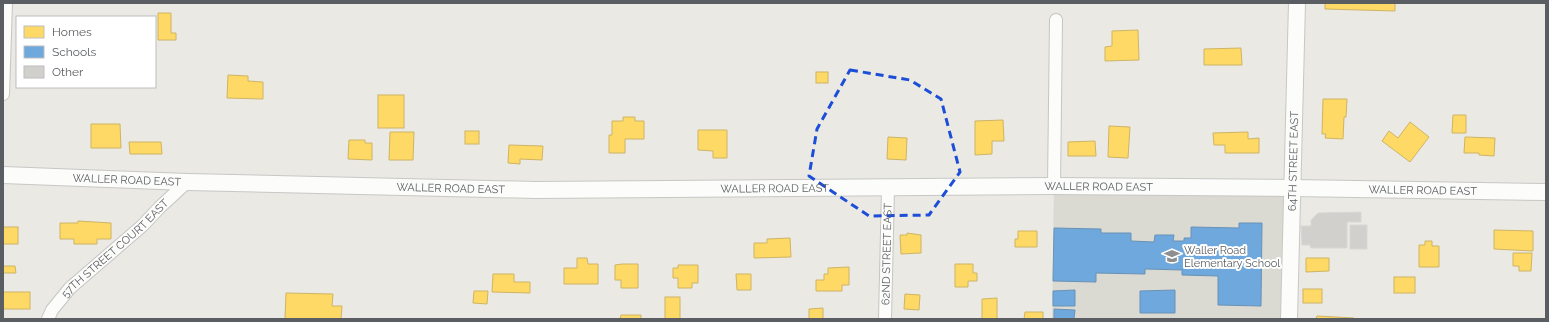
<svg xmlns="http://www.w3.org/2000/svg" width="1549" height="322" font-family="Raleway,sans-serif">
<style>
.education{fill:#dad9d2}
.homes{fill:#ffd966;stroke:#ceb465}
.schools{fill:#6fa8dc;stroke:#6992b7}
.building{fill:#d1d0cd;stroke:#dad8d4}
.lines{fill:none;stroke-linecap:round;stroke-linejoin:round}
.street-casing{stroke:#c6c5c5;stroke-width:14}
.secondary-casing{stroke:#c7c7c6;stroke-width:18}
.street{stroke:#fcfcfb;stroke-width:12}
.secondary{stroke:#fcfcfb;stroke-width:16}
.marked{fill:none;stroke:#1d4ed8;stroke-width:3;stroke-dasharray:8 5;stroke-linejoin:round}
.labels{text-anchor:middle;stroke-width:4;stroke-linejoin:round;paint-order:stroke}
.street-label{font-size:11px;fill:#5a5d62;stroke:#fff}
.poi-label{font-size:11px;fill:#5a5d62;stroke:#fff;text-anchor:start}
</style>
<rect width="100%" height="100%" fill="#eae9e4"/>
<polygon class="education" points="1054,186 1293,188 1289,319 1052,319"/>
<g class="homes">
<polygon points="1325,3 1395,3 1395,11 1325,9"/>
<polygon points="158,13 171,13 171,33 176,33 176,40 158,40"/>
<polygon points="1138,30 1139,60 1105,61 1105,47 1112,46 1112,31"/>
<polygon points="1241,48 1242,65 1204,65 1204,49"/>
<rect x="816" y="72" width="12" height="11"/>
<polygon points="228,75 248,76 248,81 263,82 263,99 227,98"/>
<rect x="378" y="95" width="26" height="33"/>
<polygon points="1323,99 1347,99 1346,117 1344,117 1343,139 1325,138 1326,134 1322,134"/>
<polygon points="1453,115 1466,115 1466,133 1452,133"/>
<polygon points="623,117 635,117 635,121 644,121 644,139 625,139 625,153 609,153 609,135 612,135 612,121 623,121"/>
<polygon points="1003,120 1004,141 992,141 992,154 975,155 975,121"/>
<polygon points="1410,122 1429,137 1410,162 1382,141 1389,131 1398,138"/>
<polygon points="91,124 120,124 121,148 91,148"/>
<polygon points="1109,126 1130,127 1128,158 1108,157"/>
<polygon points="698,130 727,130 727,158 713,158 713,151 698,150"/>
<rect x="465" y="131" width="14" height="13"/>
<polygon points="390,132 414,132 413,160 389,160"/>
<polygon points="1248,132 1248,139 1259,138 1259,153 1225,153 1225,145 1214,145 1213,133"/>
<polygon points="888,137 907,138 906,160 887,159"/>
<polygon points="1465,137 1495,138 1494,156 1479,155 1479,153 1464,153"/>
<polygon points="349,140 365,140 365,143 372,143 372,160 348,159"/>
<polygon points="1095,141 1096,156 1068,156 1068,142"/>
<polygon points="129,142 161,142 162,154 130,154"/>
<polygon points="509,145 543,146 542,160 520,159 520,164 508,163"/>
<polygon points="78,221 111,223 111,239 97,239 97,244 74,244 74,239 60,239 60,223 78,223"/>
<rect x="3" y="227" width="15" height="17"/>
<polygon points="1494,230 1533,231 1533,251 1494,249"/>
<polygon points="1018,231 1037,231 1037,247 1015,247 1015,239 1018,239"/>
<polygon points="907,233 921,235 921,253 901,254 900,235 907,235"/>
<polygon points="790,238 791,257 754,258 754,243 767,243 767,239"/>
<polygon points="1425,241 1432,241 1432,246 1439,246 1439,267 1419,267 1419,245 1425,245"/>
<polygon points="1513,253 1532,253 1531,271 1519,271 1519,266 1513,266"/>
<polygon points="577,258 587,258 588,264 598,264 598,284 564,284 564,268 577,268"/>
<polygon points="1306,258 1329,258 1329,271 1306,272"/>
<polygon points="622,264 638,264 638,288 621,288 621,280 615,280 615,265"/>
<polygon points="955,264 973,264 973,273 977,273 977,281 968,281 968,287 955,287"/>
<polygon points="678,265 698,265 698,283 692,283 692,288 678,288 678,278 673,278 673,268 678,268"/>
<polygon points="3,266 15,266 16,273 3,273"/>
<polygon points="849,267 849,285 842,285 842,291 816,291 816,280 824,280 824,274 828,274 828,268"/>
<polygon points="493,274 514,274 514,282 530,282 530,293 492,292"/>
<polygon points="736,274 751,274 751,290 737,290"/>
<rect x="1394" y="277" width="21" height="16"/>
<rect x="1303" y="289" width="19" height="14"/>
<polygon points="474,291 488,291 487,304 473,303"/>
<rect x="3" y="292" width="27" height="17"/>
<polygon points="286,293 333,294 332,306 342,306 341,319 285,319"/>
<polygon points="905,294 920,295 919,310 904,309"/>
<rect x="665" y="297" width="15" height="22"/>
<polygon points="997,298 997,319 982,319 982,299"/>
<polygon points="823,308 823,319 809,319 809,309"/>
<polygon points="1025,312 1043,312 1043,319 1024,319"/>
<polygon points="621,315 641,315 641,319 620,319"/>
<polygon points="1317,316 1354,318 1354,319 1316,319"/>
</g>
<g class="schools">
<polygon points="1239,223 1262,223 1261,306 1218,305 1218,276 1182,275 1182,270 1145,269 1145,274 1096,273 1096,282 1053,281 1054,228 1101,229 1101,233 1131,233 1131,241 1154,242 1155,235 1174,235 1173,241 1184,241 1184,238 1191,238 1191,227 1239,228"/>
<polygon points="1075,290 1075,306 1053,306 1053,291"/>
<polygon points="1175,290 1175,313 1140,313 1140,291"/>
<polygon points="1054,309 1075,310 1074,319 1054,319"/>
</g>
<g class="building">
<polygon points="1361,212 1361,222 1347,222 1347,248 1311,248 1310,245 1302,245 1301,226 1311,226 1311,220 1318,213"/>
<rect x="1350" y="225" width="17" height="24"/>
</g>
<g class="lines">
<defs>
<g id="street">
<polyline points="3,94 6,3"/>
<polyline points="1054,186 1056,20"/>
<path id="s1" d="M48 319 52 310 70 288 142 226 160 207 187 182"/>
<path id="s2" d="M885 319 888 188"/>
</g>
<g id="secondary">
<path id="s3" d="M3 175 187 182 536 190 1054 186 1293 188 1546 192"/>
<path id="s4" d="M1289 319 1297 3"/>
</g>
</defs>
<use href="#street" class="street-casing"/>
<use href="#secondary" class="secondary-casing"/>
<use href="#street" class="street"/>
<use href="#secondary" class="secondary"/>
</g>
<path class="marked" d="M850 70 910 80 941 99 960 172 929 215 869 216 809 176 817 129Z"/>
<defs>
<symbol id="school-bare" viewBox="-9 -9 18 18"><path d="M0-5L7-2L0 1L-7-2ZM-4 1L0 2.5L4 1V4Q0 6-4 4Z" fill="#8c8e90" stroke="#fff" stroke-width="2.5" paint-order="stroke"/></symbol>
</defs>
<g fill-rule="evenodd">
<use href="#school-bare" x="1161" y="245" width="22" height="22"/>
</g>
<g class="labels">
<g class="street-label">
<text dy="4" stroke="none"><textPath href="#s4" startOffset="158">64TH STREET EAST</textPath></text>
<text dy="4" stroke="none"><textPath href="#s3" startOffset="124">WALLER ROAD EAST</textPath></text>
<text dy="4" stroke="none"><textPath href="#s3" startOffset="1096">WALLER ROAD EAST</textPath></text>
<text dy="4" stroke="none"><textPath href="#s3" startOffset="448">WALLER ROAD EAST</textPath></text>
<text dy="4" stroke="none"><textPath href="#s3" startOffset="772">WALLER ROAD EAST</textPath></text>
<text dy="4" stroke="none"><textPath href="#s3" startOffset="1420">WALLER ROAD EAST</textPath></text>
<text dy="4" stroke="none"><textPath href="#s1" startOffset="98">57TH STREET COURT EAST</textPath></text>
<text dy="4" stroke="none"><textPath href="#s2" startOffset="65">62ND STREET EAST</textPath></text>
</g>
<g class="poi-label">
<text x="1184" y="254">Waller Road<tspan x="1184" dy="13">Elementary School</tspan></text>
</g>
</g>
<rect width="1549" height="322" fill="none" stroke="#5a5d62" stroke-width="8"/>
<rect x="16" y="16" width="140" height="72" fill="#ffffff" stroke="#bdbec0"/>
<rect x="24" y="26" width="20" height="12" fill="#ffd966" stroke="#bdbec0"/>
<text x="52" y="36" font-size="12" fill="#5a5d62">Homes</text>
<rect x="24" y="46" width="20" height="12" fill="#6fa8dc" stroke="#bdbec0"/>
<text x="52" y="56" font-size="12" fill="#5a5d62">Schools</text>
<rect x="24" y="66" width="20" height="12" fill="#d1d0cd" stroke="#bdbec0"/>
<text x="52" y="76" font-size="12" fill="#5a5d62">Other</text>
</svg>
